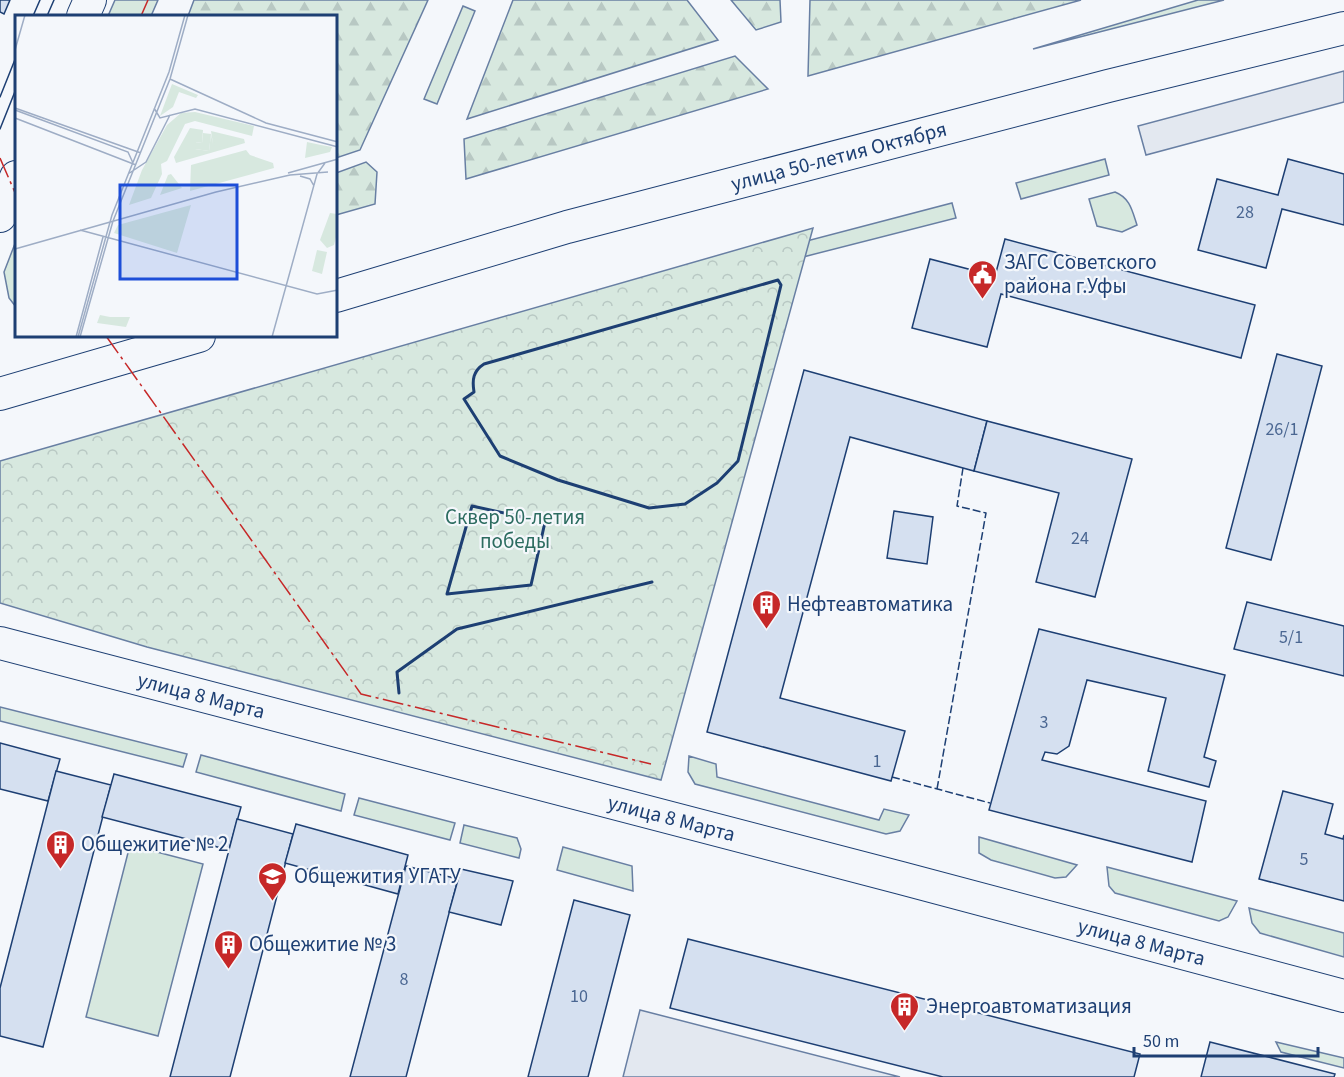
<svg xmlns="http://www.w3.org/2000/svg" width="1344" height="1077" font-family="'Source Sans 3',sans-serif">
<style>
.grass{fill:#d7e8df;stroke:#687fa3;stroke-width:1.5}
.forest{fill:url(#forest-firs);stroke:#687fa3;stroke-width:1.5}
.park{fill:url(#park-crowns);stroke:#687fa3;stroke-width:1.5}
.parking{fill:#e3e8f0;stroke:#687fa3;stroke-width:1.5}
.building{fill:#d5e0f0;stroke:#1d3f73;stroke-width:1.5}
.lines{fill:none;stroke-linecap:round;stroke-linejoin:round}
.secondary-casing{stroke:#1d3f73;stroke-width:34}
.secondary{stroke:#f4f7fb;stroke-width:32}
.tram{stroke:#1d3f73;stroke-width:1.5}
.fence{stroke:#1d3f73;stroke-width:1.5;stroke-dasharray:8 3;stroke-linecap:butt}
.wall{stroke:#1d3f73;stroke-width:3}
.power{stroke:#c62828;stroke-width:1.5;stroke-dasharray:21 4.5 3 4.5;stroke-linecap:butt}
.labels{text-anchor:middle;stroke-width:4.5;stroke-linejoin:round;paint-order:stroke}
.number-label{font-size:18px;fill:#4b6792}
.street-label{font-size:21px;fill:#1d3f73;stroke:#f4f7fb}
.poi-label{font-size:21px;fill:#1d3f73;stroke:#f4f7fb;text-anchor:start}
.park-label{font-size:21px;fill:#2c6c60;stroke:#f4f7fb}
.inset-road{fill:none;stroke:#9eadc5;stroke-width:1.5}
.view{fill:#1d4ed8;fill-opacity:0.15;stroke:#1d4ed8;stroke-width:3}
.inset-edge{fill:none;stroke:#1d3f73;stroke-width:3}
</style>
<defs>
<pattern id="forest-firs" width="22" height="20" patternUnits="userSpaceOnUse" patternTransform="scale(1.5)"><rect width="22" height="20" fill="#d7e8df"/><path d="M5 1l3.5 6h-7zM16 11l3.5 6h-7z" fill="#b8c8c3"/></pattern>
<pattern id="park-crowns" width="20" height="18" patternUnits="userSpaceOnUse" patternTransform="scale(1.5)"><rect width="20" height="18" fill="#d7e8df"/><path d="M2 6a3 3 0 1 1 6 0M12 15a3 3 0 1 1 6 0" fill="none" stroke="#b8c8c3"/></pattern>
</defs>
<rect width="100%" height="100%" fill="#f4f7fb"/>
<g class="grass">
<polygon points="115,0 158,0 151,16 108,16"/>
<polygon points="1198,0 1224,0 1033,49"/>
<polygon points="463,6 475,11 437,104 424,99"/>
<polygon points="1105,159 1109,175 1021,199 1016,183"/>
<path d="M1115 192C1130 198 1132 210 1137 225L1122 232 1097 226 1089 199Z"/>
<polygon points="952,203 956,218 803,257 799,243"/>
<polygon points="16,241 16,307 9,298 4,272"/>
<polygon points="0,707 187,754 183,767 0,721"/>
<polygon points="201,755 345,794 341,811 196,772"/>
<polygon points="689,756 716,764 717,777 879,820 884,809 909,815 900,831 886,834 695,784 688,772"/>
<polygon points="359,798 455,823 450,840 354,815"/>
<polygon points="464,825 517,838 521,849 519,858 460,843"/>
<polygon points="979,837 1077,865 1066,877 1055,878 991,860 979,853"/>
<polygon points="130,845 203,864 158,1036 86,1017"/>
<polygon points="563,847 632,866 633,891 557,870"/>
<polygon points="1107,867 1237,901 1228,917 1219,921 1115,893 1109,886"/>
<polygon points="1249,908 1344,933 1344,957 1260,933 1252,923"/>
<polygon points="1276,1042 1344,1058 1344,1068 1281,1052"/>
</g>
<g class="forest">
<polygon points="194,0 428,0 360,150 336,158 336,16 188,16"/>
<polygon points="513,0 687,0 718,40 467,119"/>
<polygon points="731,0 780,0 781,22 756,30"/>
<polygon points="810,0 1081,0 808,76"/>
<polygon points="735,56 768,89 466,179 464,139"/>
<polygon points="366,162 377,172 375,204 336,215 336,173"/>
</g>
<polygon class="park" points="813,228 661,780 147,647 0,603 0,461"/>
<g class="parking">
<polygon points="1344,71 1344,102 1146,155 1138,126"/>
<polygon points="640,1010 900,1077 623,1077"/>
</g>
<g class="building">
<polygon points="0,0 10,0 4,14 0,12"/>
<polygon points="1288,159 1344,174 1344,225 1282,209 1266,268 1198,250 1217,179 1278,195"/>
<polygon points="1005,239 1255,305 1241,358 1001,294 987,347 912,328 930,259 995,276"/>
<polygon points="1277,354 1322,366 1271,560 1226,548"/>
<polygon points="804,370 987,421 974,471 850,437 780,698 905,731 891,781 707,732"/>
<polygon points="987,421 1132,459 1095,597 1036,582 1059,493 974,471"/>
<polygon points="894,511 933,517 927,564 887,558"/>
<polygon points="1247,602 1344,626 1344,676 1234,649"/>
<polygon points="1039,629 1225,675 1204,757 1216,761 1209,787 1148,771 1166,698 1087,680 1069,746 1057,754 1045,752 1042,760 1206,801 1192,862 989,810"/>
<polygon points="0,743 60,759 48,801 0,789"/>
<polygon points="56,771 111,785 43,1047 0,1036 0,988"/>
<polygon points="114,774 241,807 229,850 102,817"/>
<polygon points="1283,791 1333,804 1325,834 1343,839 1344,835 1344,901 1259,879"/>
<polygon points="237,819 293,834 230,1077 170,1077"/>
<polygon points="296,824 408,855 398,894 285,863"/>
<polygon points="406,866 458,879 406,1077 350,1077"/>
<polygon points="461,869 513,881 501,925 449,912"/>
<polygon points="574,900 630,915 588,1077 528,1077"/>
<polygon points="688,939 1140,1054 1134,1077 943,1077 670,1008"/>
<polygon points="1210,1042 1335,1074 1334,1077 1201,1077"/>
</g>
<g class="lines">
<defs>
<g id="secondary">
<polyline points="83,16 90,0"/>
<polyline points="0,216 16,177"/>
<path id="s1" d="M336 296 567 227 1108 86 1344 28"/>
<polyline points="0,394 199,336"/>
<path id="s2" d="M0 643 901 878 1344 996"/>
</g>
</defs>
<use href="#secondary" class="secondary-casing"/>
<use href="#secondary" class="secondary"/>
<g class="tram">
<polyline points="33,16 40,0"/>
<polyline points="47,16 54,0"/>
<polyline points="0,97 16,57"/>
<polyline points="0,129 16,89"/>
</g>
<g class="fence">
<polyline points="892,777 990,803"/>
<polyline points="937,789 986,513 957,506 963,468"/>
</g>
<g class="wall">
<path d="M778 280 781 285 738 461 717 483 685 504 649 508 558 480 500 456 464 399 474 392C472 380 473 371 484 364Z"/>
<polygon points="472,506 545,522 531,585 447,594"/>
<polyline points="399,693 397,672 457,629 652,582"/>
</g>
<g class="power">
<polyline points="141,16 148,0"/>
<polyline points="0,158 16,195"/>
<polyline points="106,336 361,694 651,764"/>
</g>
</g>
<defs>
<symbol id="civic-pin" viewBox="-11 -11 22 30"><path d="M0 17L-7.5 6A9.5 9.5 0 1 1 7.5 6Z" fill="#c62828" stroke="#f4f7fb"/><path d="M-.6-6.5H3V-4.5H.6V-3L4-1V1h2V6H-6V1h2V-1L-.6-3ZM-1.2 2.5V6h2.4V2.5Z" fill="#fff"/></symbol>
<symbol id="building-pin" viewBox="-11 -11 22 30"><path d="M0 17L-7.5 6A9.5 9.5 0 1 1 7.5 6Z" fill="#c62828" stroke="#f4f7fb"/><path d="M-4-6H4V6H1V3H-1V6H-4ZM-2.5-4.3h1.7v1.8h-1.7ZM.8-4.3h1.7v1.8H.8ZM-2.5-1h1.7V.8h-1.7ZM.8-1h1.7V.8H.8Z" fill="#fff"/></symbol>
<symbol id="university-pin" viewBox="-11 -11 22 30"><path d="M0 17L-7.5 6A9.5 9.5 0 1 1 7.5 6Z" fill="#c62828" stroke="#f4f7fb"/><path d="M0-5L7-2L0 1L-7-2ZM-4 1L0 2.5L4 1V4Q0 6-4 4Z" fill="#fff"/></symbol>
</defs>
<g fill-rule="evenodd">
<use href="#civic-pin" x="966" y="258" width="33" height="45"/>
<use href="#building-pin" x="750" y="588" width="33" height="45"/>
<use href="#building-pin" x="44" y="828" width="33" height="45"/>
<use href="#university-pin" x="256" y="860" width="33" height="45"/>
<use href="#building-pin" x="212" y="928" width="33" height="45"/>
<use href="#building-pin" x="888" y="990" width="33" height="45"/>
</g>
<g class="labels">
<g class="number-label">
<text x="1245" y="218">28</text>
<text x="1282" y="435">26/1</text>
<text x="1080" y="544">24</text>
<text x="1291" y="643">5/1</text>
<text x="1044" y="728">3</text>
<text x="877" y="767">1</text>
<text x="1304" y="865">5</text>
<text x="404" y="985">8</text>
<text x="579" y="1002">10</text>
</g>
<g class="street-label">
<text dy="7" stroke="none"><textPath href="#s1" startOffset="522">улица 50-летия Октября</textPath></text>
<text dy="7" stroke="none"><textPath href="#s2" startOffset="208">улица 8 Марта</textPath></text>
<text dy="7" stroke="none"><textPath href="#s2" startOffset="694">улица 8 Марта</textPath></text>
<text dy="7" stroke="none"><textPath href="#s2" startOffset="1180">улица 8 Марта</textPath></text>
</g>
<g class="poi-label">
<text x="1004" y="269">ЗАГС Советского<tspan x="1004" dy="24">района г.Уфы</tspan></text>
<text x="787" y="611">Нефтеавтоматика</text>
<text x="81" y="851">Общежитие № 2</text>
<text x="294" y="883">Общежития УГАТУ</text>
<text x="249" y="951">Общежитие № 3</text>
<text x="926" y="1013">Энергоавтоматизация</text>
</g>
<g class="park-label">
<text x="515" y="524">Сквер 50-летия<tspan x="515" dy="24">победы</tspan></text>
</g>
</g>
<g transform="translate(15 15)">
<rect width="322" height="322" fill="#f4f7fb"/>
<path d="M157 69 183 80 181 83 164 77 158 92 145 101ZM188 118 196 119 194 136 180 134V127L187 128ZM315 198 322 199V218L319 230 312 233 305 225ZM302 235 312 237 307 259 297 256ZM85 300 95 302H115L111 312 82 308Z" fill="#d7e8df"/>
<path d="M180 97 239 111 237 121 180 106 170 109 152 146 146 149 147 159 136 183 114 190 127 155 152 110 166 98ZM175 113 188 115 187 128 181 127 180 134 194 136 196 119 198 129 196 116 229 124 230 128 161 148 159 142ZM231 135 235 140 258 148 259 153 175 176 176 150ZM156 159 167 173 145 180 153 160Z" fill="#d7e8df"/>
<path d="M199 118 224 125 225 127 200 133ZM292 127 306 130 317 132 315 137 290 143ZM176 190 162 238 99 218 103 210Z" fill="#d7e8df"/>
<path class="inset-road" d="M0 35 10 0M155 64 251 108 323 127M0 93 126 138M139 93 145 103 180 94 323 132M0 95 113 137 118 148M0 103 121 150M273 158 323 144M113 159 131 147 155 100M285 161 295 164 299 171M98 206 155 64 173 0M65 215 302 279 323 275M0 234 201 177 275 160 313 157M61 322 88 222M63 322 97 200 154 57 170 0M65 322 98 206M257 322 302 159 310 148"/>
<path class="view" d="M105 170H222V264H105Z"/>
<rect width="322" height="322" class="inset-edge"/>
</g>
<path d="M1134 1047v9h184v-9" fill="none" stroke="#1d3f73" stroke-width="3"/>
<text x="1143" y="1047" font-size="18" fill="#1d3f73" stroke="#f4f7fb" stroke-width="4.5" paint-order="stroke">50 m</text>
</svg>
